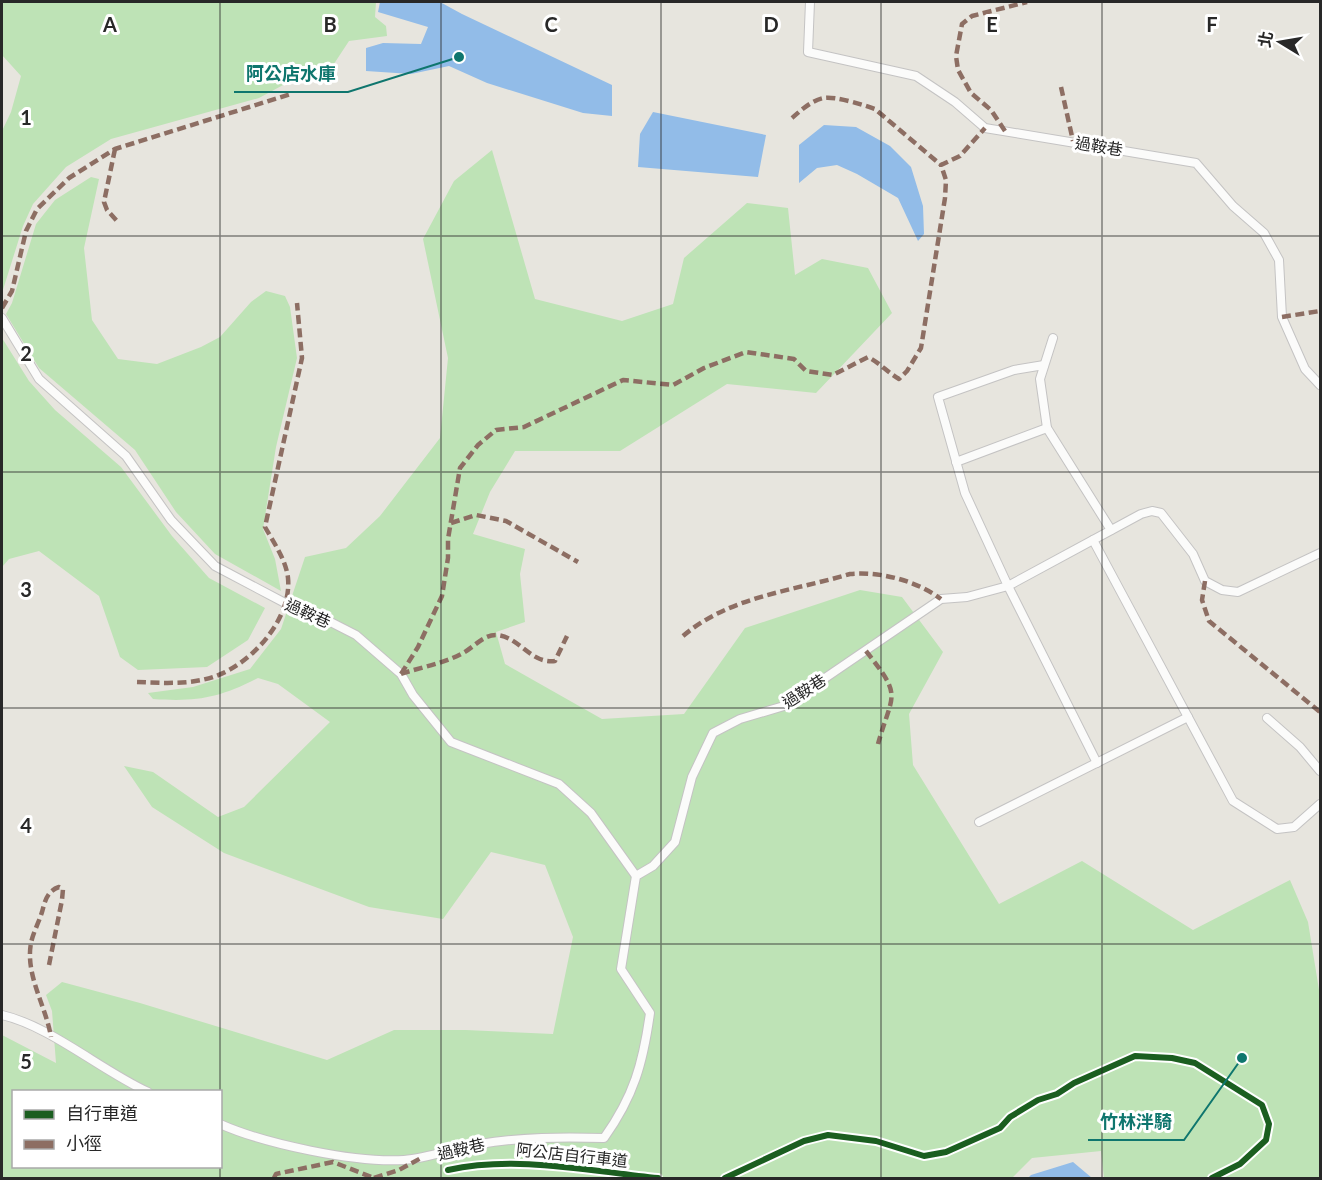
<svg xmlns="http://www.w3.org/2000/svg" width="1322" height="1180" font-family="Lato,'Noto Sans TC',sans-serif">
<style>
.green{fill:#bee3b6;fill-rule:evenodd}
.water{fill:#92bce8}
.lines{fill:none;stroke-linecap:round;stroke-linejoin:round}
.service-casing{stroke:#c4c3c3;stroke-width:10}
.service{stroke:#fbfbfa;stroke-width:8}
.quiet{stroke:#8d6e63;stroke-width:4.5;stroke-dasharray:9 4.5;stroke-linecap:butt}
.cycleway-casing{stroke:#fff;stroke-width:10}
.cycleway{stroke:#1b5e20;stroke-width:6}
.grid{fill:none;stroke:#282828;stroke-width:1.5;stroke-opacity:0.55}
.labels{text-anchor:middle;stroke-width:6;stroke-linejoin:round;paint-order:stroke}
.street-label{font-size:16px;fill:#282828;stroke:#fff}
.grid-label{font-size:20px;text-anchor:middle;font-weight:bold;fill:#282828;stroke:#fff;stroke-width:6;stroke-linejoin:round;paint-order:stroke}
.leader{fill:none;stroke:#0f766e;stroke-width:2}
.callout-dot{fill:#0f766e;stroke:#fff;stroke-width:2}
.callout-label{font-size:18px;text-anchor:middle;font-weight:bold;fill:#0f766e;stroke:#fff;stroke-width:6;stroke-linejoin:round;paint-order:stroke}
</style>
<rect width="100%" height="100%" fill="#e7e5de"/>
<g class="green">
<polygon points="2,2 376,2 375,17 386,26 387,36 349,41 324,79 285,84 259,98 111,139 66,167 33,204 23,226 2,293 2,131 11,112 21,76 2,55"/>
<path d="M492 150 535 299 622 321 673 304 684 258 747 203 788 208 795 275 822 259 868 268 892 313 816 393 727 384 620 451H515L490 492 473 534 525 549 520 574 525 622 496 632 505 664 602 719 684 714 745 628 860 590 902 597 943 652 909 714 913 765 999 904 1082 861 1193 930 1290 880 1308 922 1320 996V1178H1104L1101 1151 1032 1158 1012 1178H2V1035L56 1063 52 1011 46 995 62 982 140 1003 327 1060 394 1030H466L553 1034 573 937 545 865 491 852 443 919 369 907 224 853 152 807 124 766 153 772 218 817 244 807 330 722 278 684 258 678C219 698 197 702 153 699L148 693 193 687 250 669 281 629 305 557 346 548 380 516 440 438 448 358 423 239 454 181ZM14 1092H220V1166H14Z"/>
<polygon points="91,177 99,179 84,248 92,320 118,359 157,364 201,347 220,337 251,302 266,291 285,296 290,307 297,358 276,447 263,529 275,559 281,591 215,554 176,512 135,450 39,368 6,314 12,303 36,224 55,200"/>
<polygon points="2,338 29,381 55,410 121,467 172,536 209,578 265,608 248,640 207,667 138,670 120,657 99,596 39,551 9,559 2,567"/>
</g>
<g class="water">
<polygon points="380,2 440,2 462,14 612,85 612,116 583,113 487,83 449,66 411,74 366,71 366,48 383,43 421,44 428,27 378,12"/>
<polygon points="653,112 766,135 758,177 638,167 640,134"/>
<polygon points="824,125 856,127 890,146 911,167 923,206 924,234 918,241 898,198 857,174 837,165 817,168 799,183 799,145"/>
<polygon points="1073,1162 1092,1178 1028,1178 1031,1175"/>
</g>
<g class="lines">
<defs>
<g id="service">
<polyline points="810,2 808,52 916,76 955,102 985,128 1196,163 1233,206 1264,233 1279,260 1282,317 1305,369 1320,385"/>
<polyline points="2,318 39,379 126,456 171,520 215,566 285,603 307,610 356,635 401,674 413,695 451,742 559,784 591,813 636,876"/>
<polyline points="1053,338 1040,379 1047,428 1111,530"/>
<polyline points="1044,365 1014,370 938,397 965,493 1008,586 1097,763"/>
<polyline points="956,462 1047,428"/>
<polyline points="1093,540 1233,801 1277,829 1294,827 1320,804"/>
<polyline points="1267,718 1300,747 1320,771"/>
<polyline points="979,822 1188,717"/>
<path d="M2 1015C50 1026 102 1071 148 1092"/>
<path d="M220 1124C265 1144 355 1163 404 1160 430 1158 454 1148 480 1144 521 1137 562 1137 604 1138 634 1096 643 1063 650 1013L621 969 636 876 653 866 675 842 692 777 713 733 740 719 784 706 941 599 967 597 1008 586 1141 514 1152 511 1161 513 1193 554 1205 581 1222 590 1238 592 1320 553"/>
</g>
</defs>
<use href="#service" class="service-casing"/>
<use href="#service" class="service"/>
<g class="quiet">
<polyline points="1061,87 1073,141"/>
<path d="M792 118C800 111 812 100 824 98 835 96 864 105 875 109L941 165"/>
<polyline points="1005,131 991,110 971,93 958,70 956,56 962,24 972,16 1027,2"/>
<polyline points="115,149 104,202 107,210 117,221"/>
<polyline points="2,308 12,291 26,231 37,209 69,178 115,149 291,94"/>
<polyline points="1282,317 1320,311"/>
<polyline points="451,523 476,515 506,521 578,562"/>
<polyline points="1205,581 1202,600 1209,621 1320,712"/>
<path d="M683 636C730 596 793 591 850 574 880 571 917 581 941 599"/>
<path d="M866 651C903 698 893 691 878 744"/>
<path d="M401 674 418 647 442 596 448 558V539L460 468 478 445 496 430 524 427 623 380 673 385 704 368 746 352 794 359 806 371 833 375 868 357C880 363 887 372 899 379L907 371 921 348 945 198 946 180 941 165 960 156 985 128"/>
<path d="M401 674C421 667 443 664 463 653 474 647 483 635 496 635 519 636 530 664 555 661L567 636"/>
<path d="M137 682C163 683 191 685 216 676 252 663 292 619 288 578 286 560 274 543 265 527L302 358 297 303"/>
<path d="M49 965 62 900 63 889 59 887C47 891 45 901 42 912 39 922 33 933 31 943 25 975 46 1006 51 1037"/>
<polyline points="274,1178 276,1174 333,1162 374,1178"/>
<polyline points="374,1178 399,1170 421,1158"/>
</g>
<defs>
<g id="cycleway">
<path d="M448 1170C517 1155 588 1171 658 1178"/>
<polyline points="725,1178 804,1141 828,1135 876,1141 924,1156 946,1152 1000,1128 1010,1117 1038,1100 1057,1094 1074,1083 1135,1056 1172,1058 1195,1063 1262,1105 1269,1124 1266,1140 1240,1164 1212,1178"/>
</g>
</defs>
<use href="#cycleway" class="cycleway-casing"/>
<use href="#cycleway" class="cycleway"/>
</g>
<path class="grid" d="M220 2V1092M441 2V1178M661 2V1178M881 2V1178M1102 2V1178M2 236H1320M2 472H1320M2 708H1320M2 944H1320M220 1166V1178"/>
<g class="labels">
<g class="street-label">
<text transform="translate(1099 146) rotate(9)" y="6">過鞍巷</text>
<text transform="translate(308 613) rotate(24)" y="6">過鞍巷</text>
<text transform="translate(804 691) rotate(-33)" y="6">過鞍巷</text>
<text transform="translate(461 1149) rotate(-13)" y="6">過鞍巷</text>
<text transform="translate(572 1155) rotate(6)" y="6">阿公店自行車道</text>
</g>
</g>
<g class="grid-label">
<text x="110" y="32">A</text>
<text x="330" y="32">B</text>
<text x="551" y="32">C</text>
<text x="771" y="32">D</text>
<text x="992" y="32">E</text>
<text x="1212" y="32">F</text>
<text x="26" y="125">1</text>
<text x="26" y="361">2</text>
<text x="26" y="597">3</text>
<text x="26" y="833">4</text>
<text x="26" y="1069">5</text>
</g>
<path class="leader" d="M459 57L348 92H234M1242 1058L1184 1140H1088"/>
<g class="callout-dot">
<circle cx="459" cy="57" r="6"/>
<circle cx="1242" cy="1058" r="6"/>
</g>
<g class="callout-label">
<text x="291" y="80">阿公店水庫</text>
<text x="1136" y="1128">竹林泮騎</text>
</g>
<rect width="1322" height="1180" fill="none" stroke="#282828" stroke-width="6"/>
<rect x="12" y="1090" width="210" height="78" fill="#ffffff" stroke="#a9a9a9" stroke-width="1.5"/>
<rect x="24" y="1110" width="30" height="9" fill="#1b5e20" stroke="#a9a9a9" stroke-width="1.5"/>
<text x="66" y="1120" font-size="18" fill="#282828">自行車道</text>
<rect x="24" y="1140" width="30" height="9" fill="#8d6e63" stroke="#a9a9a9" stroke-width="1.5"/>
<text x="66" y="1150" font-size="18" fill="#282828">小徑</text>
<g transform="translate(1280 42) rotate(281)" stroke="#ffffff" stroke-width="4.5" paint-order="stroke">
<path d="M0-4.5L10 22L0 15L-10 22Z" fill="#282828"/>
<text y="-9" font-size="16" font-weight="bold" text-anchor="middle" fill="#282828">北</text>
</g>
</svg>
